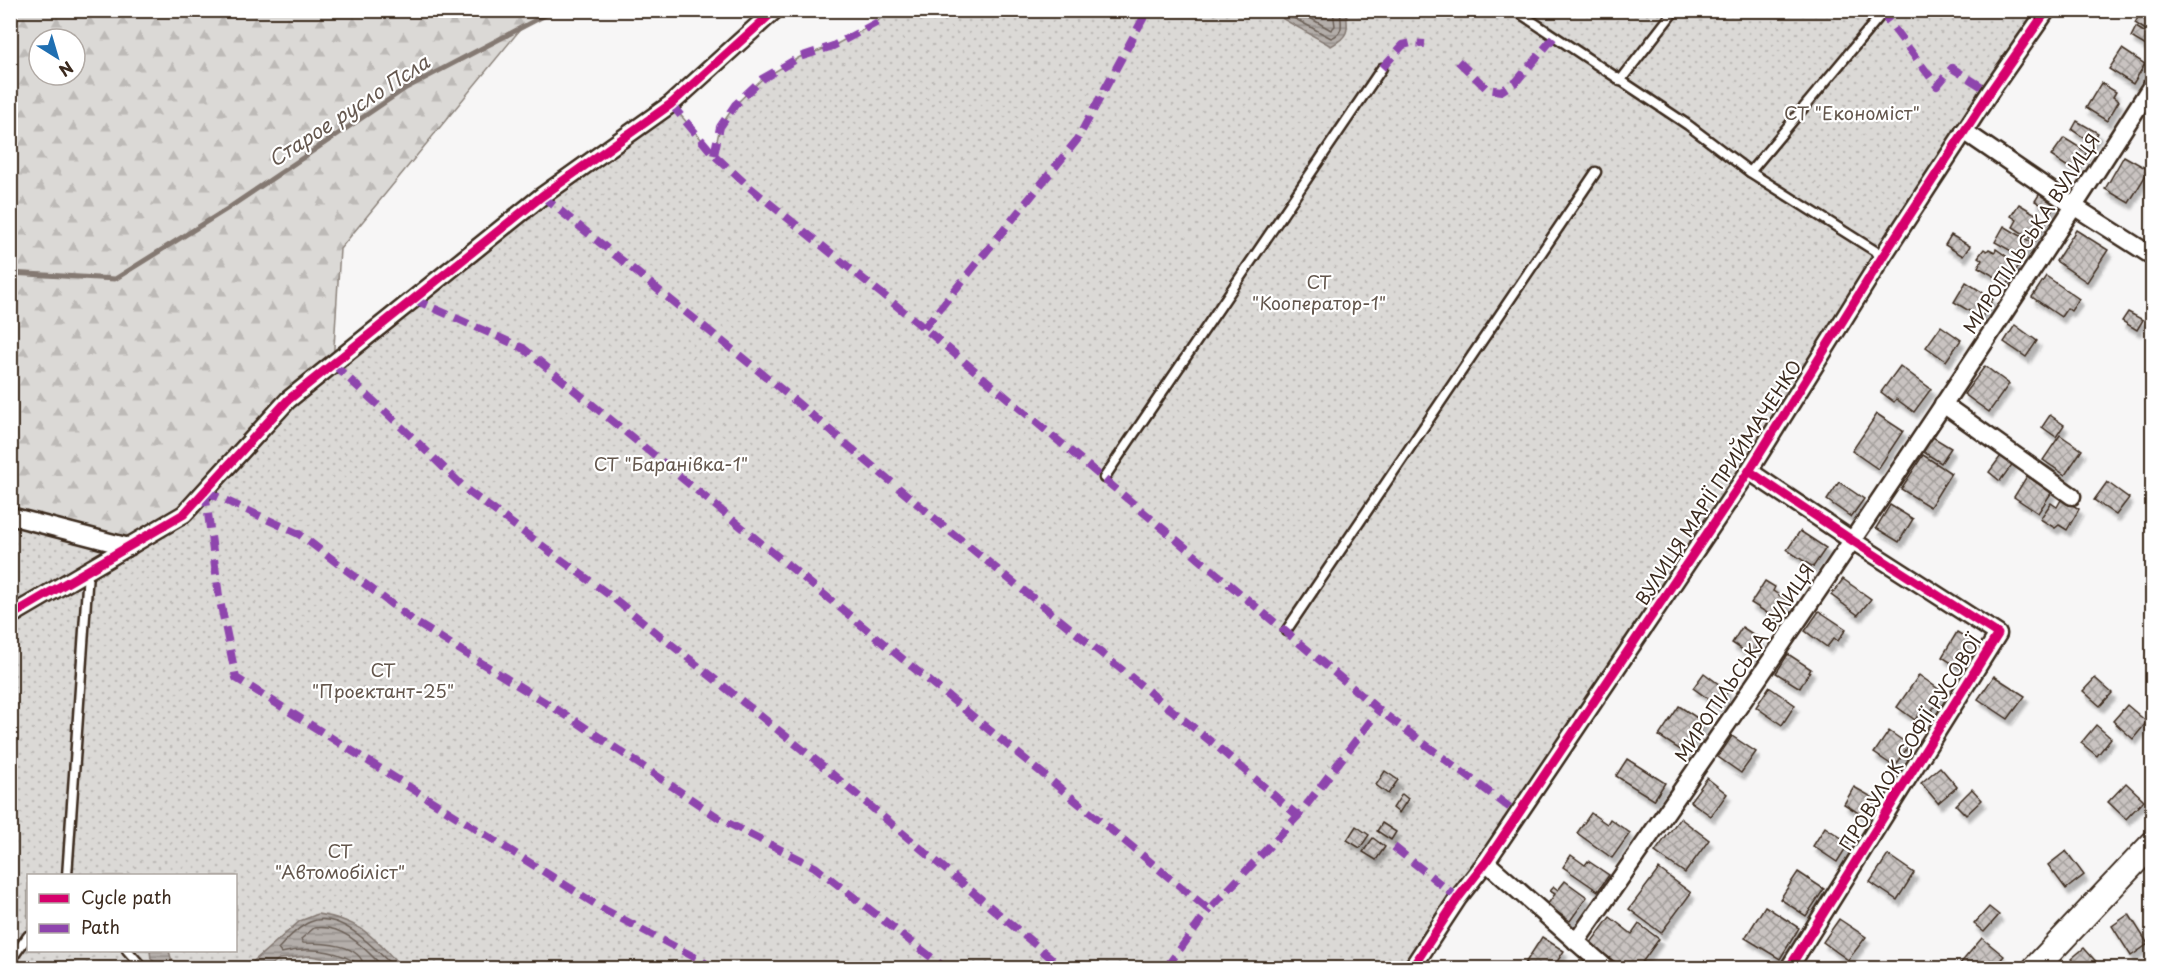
<svg xmlns="http://www.w3.org/2000/svg" width="2163" height="979" font-family="'Playpen Sans',sans-serif">
<style>
.forest{fill:url(#forest-firs);stroke:#8b827a;stroke-width:1.5;fill-rule:evenodd}
.garden{fill:url(#garden-dots);stroke:#8b827a;stroke-width:1.5;fill-rule:evenodd}
.water{fill:url(#water-rules);stroke:#847972;stroke-width:1.5}
.lines{fill:none;stroke-linecap:round;stroke-linejoin:round}
.shore{stroke:#6b5f56;stroke-width:1.5}
.stream{stroke:#847972;stroke-width:5}
.building{fill:url(#building-cross-hatch);stroke:#3b2a1e;stroke-width:1.5;filter:url(#shadow)}
.lane-casing{stroke:#3b2a1e;stroke-width:13}
.street-casing{stroke:#3b2a1e;stroke-width:21}
.secondary-casing{stroke:#3b2a1e;stroke-width:28}
.lane{stroke:#fff;stroke-width:8}
.street{stroke:#fff;stroke-width:16}
.secondary{stroke:#fff;stroke-width:24}
.quiet{stroke:#8e44ad;stroke-width:8;stroke-dasharray:15 8;stroke-linecap:butt}
.cycleway-casing{stroke:#fff;stroke-width:13}
.cycleway{stroke:#d6006c;stroke-width:9}
.labels{text-anchor:middle;stroke-width:4.5;stroke-linejoin:round;paint-order:stroke}
.park-label{font-size:18px;fill:#63564c;stroke:#fff}
.street-label{font-size:18px;fill:#3b2a1e;stroke:#fff}
.water-label{font-size:20px;font-style:italic;fill:#65584f;stroke:#fff}
</style>
<defs>
<pattern id="forest-firs" width="22" height="20" patternUnits="userSpaceOnUse" patternTransform="scale(1.5)"><rect width="22" height="20" fill="#dbd9d6"/><path d="M5 1l3.5 6h-7zM16 11l3.5 6h-7z" fill="#bdbab7"/></pattern>
<pattern id="garden-dots" width="8" height="8" patternUnits="userSpaceOnUse" patternTransform="scale(1.5)"><rect width="8" height="8" fill="#dbd9d6"/><path d="M2 2h.1M6 6h.1" fill="none" stroke="#bdbab7" stroke-width="1.8" stroke-linecap="round"/></pattern>
<pattern id="water-rules" width="6" height="5" patternUnits="userSpaceOnUse" patternTransform="scale(1.5)"><rect width="6" height="5" fill="#b4aeaa"/><path d="M0 2.5h6" fill="none" stroke="#948e8a"/></pattern>
<pattern id="building-cross-hatch" width="8" height="8" patternUnits="userSpaceOnUse" patternTransform="scale(1.5)"><rect width="8" height="8" fill="#c9c3c1"/><path d="M0 0l8 8M0 8l8-8" fill="none" stroke="#a49f9c"/></pattern>
<filter id="shadow"><feDropShadow dx="3.5" dy="6" stdDeviation="1.5" flood-color="#0004"/></filter>
</defs>
<rect width="100%" height="100%" fill="#f7f6f6"/>
<filter id="ink" filterUnits="userSpaceOnUse"><feTurbulence type="fractalNoise" baseFrequency=".0167" numOctaves="2"/><feDisplacementMap in="SourceGraphic" scale="12" xChannelSelector="R" yChannelSelector="G"/><feConvolveMatrix kernelMatrix="1 2 1 2 8 2 1 2 1" color-interpolation-filters="sRGB"/></filter>
<g filter="url(#ink)">
<path class="forest" d="M10 11H555L523 26 340 249 333 364 184 514 129 547 11 516ZM39 39H75V75H39Z"/>
<path class="garden" d="M888 11H2047L1412 968H11L10 516 130 547 184 514 288 400 671 104 714 154 720 127 735 105 762 79 800 57 833 46 876 23ZM28 876H236V950H28Z"/>
<g class="water">
<path d="M1279 11H1342L1346 12C1349 31 1348 37 1331 46L1283 19Z"/>
<path d="M318 914C363 921 373 938 403 968H354L341 961 310 956 279 959 267 968H243L248 966 300 921Z"/>
<polygon points="150,951 169,951 171,958 182,968 162,968 151,959"/>
</g>
<g class="lines">
<g class="shore">
<path d="M1286 10 1288 15 1331 38C1345 33 1341 23 1340 10"/>
<polyline points="1296,10 1331,30 1335,26 1333,10"/>
<path d="M356 968 353 961C333 949 304 947 281 953L278 949C286 940 298 927 310 922 340 909 376 950 395 968"/>
<path d="M364 968C362 943 321 943 303 943L301 939 314 928C344 923 366 950 384 968"/>
</g>
<polyline class="stream" points="10,273 115,279 227,209 406,88 555,10"/>
</g>
<g class="building">
<polygon points="2142,10 2152,10 2152,34 2135,23"/>
<polygon points="2136,27 2152,37 2151,49 2131,37"/>
<polygon points="2122,49 2145,64 2133,84 2109,69"/>
<polygon points="2101,83 2116,92 2113,97 2119,101 2107,121 2086,108"/>
<polygon points="2077,121 2098,133 2092,143 2072,130"/>
<polygon points="2064,138 2087,152 2074,171 2051,156"/>
<polygon points="2124,156 2149,170 2129,203 2105,189"/>
<polygon points="2042,190 2058,201 2051,211 2035,201"/>
<polygon points="2019,204 2047,221 2035,241 2013,227 2017,220 2011,216"/>
<polygon points="2004,226 2031,242 2022,257 1995,242"/>
<polygon points="2076,230 2108,250 2087,282 2056,261"/>
<polygon points="1951,235 1970,246 1963,256 1945,245"/>
<polygon points="1984,249 1987,251 1989,249 1995,252 1996,249 2019,265 2008,284 1978,267 1982,260 1978,257"/>
<polygon points="2046,276 2079,299 2071,311 2067,308 2061,317 2032,297"/>
<polygon points="1966,282 1993,299 1981,318 1954,302"/>
<polygon points="2128,312 2143,320 2137,330 2122,321"/>
<polygon points="2015,325 2037,341 2026,357 2004,342"/>
<polygon points="1941,326 1961,340 1946,361 1926,347"/>
<polygon points="1900,366 1931,389 1914,412 1896,399 1894,402 1881,392"/>
<polygon points="1985,366 2009,384 1989,412 1964,394"/>
<polygon points="1877,414 1903,431 1878,469 1852,451"/>
<polygon points="2050,415 2064,425 2056,437 2042,427"/>
<polygon points="2060,435 2082,450 2065,475 2043,460"/>
<polygon points="1931,436 1951,448 1941,463 1922,451"/>
<polygon points="2003,453 2014,462 2000,481 1989,472"/>
<polygon points="1923,455 1951,473 1930,507 1901,489"/>
<polygon points="2027,476 2052,492 2038,513 2014,497"/>
<polygon points="1839,482 1864,499 1851,517 1827,500"/>
<polygon points="2107,482 2129,498 2116,515 2094,500"/>
<polygon points="2062,498 2079,509 2067,530 2059,525 2055,528 2040,519 2051,503 2057,507"/>
<polygon points="1890,505 1913,519 1899,542 1876,528"/>
<polygon points="1800,531 1826,548 1813,567 1787,550"/>
<polygon points="1843,579 1871,599 1858,615 1831,595"/>
<polygon points="1765,581 1775,587 1773,591 1788,601 1777,619 1751,603"/>
<polygon points="1819,611 1846,629 1838,641 1834,638 1827,647 1805,631"/>
<polygon points="1742,627 1762,640 1752,656 1732,643"/>
<polygon points="1957,632 1982,647 1966,672 1942,657"/>
<polygon points="1788,654 1811,669 1800,688 1776,673"/>
<polygon points="1704,673 1728,691 1718,706 1693,688"/>
<polygon points="1919,675 1944,693 1928,716 1921,711 1915,720 1897,707"/>
<polygon points="1994,676 2025,696 2008,719 1978,699"/>
<polygon points="2095,678 2112,693 2100,706 2083,691"/>
<polygon points="1769,687 1795,705 1782,725 1756,707"/>
<polygon points="2127,705 2147,722 2133,739 2113,721"/>
<polygon points="1679,706 1705,723 1685,753 1659,736"/>
<polygon points="2096,725 2111,738 2097,756 2081,743"/>
<polygon points="1889,731 1909,745 1895,767 1874,753"/>
<polygon points="1732,736 1756,752 1741,773 1718,757"/>
<polygon points="1627,759 1665,783 1654,800 1616,776"/>
<polygon points="1940,767 1957,787 1938,803 1921,783"/>
<polygon points="1385,771 1398,780 1388,794 1376,785"/>
<polygon points="1707,778 1727,794 1711,816 1690,801"/>
<polygon points="2126,783 2144,800 2126,819 2108,802"/>
<polygon points="1854,787 1879,801 1868,819 1844,804"/>
<polygon points="1972,789 1982,800 1966,815 1956,805"/>
<polygon points="1402,794 1408,799 1399,813 1393,808"/>
<polygon points="1591,813 1607,824 1610,819 1630,833 1612,858 1577,833"/>
<polygon points="1680,818 1709,840 1685,873 1655,852"/>
<polygon points="1382,823 1396,832 1391,840 1377,831"/>
<polygon points="1356,826 1369,835 1360,848 1347,840"/>
<polygon points="1825,827 1849,843 1837,862 1813,846"/>
<polygon points="1373,838 1385,847 1376,860 1363,852"/>
<polygon points="2066,851 2084,875 2066,889 2048,865"/>
<polygon points="1571,855 1585,865 1588,861 1609,875 1598,891 1563,867"/>
<polygon points="1888,855 1914,873 1897,900 1870,882"/>
<polygon points="1659,869 1691,893 1661,933 1629,909"/>
<polygon points="1798,872 1824,889 1806,916 1780,899"/>
<polygon points="1565,881 1587,897 1570,921 1547,905 1555,894 1550,891 1554,887 1558,890"/>
<polygon points="1765,906 1799,928 1780,959 1745,938"/>
<polygon points="1989,907 1999,915 1984,932 1974,924"/>
<polygon points="2129,914 2148,944 2131,956 2112,926"/>
<polygon points="1610,917 1632,934 1639,924 1659,939 1638,968 1624,968 1590,944"/>
<polygon points="1839,919 1866,937 1848,960 1823,942"/>
<polygon points="1542,937 1564,951 1553,968 1530,968 1524,965"/>
<polygon points="1982,938 2004,956 1993,968 1964,968 1959,965"/>
<polygon points="2084,948 2099,965 2095,968 2080,968 2071,959"/>
</g>
<g class="lines">
<defs>
<g id="lane">
<polyline points="1515,10 1688,125 1750,172 1883,256"/>
<polyline points="1620,81 1675,10"/>
<polyline points="1750,172 1885,10"/>
<polyline points="1104,478 1382,68"/>
<polyline points="1286,631 1596,172"/>
<polyline points="67,876 88,572"/>
<polyline points="127,950 143,968"/>
<polyline points="10,961 28,936"/>
</g>
<g id="street">
<polyline points="1964,131 2075,207 2152,256"/>
<polyline points="1943,404 2072,496"/>
<polyline points="1749,471 1853,541 1998,634 1789,968"/>
<polyline points="10,516 129,547"/>
<polyline points="10,616 184,514 288,400 542,196 671,104 775,10"/>
<polyline points="1486,862 1606,968"/>
<path d="M1576 942C1773 660 1967 375 2152 85"/>
<polyline points="1412,968 1458,898 1486,862 1749,471 1883,256 1990,92 2047,10"/>
</g>
<polyline id="secondary" points="2035,968 2152,844"/>
</defs>
<use href="#lane" class="lane-casing"/>
<use href="#street" class="street-casing"/>
<use href="#secondary" class="secondary-casing"/>
<use href="#lane" class="lane"/>
<use href="#street" class="street"/>
<use href="#secondary" class="secondary"/>
<g class="quiet">
<polyline points="1880,10 1937,86 1952,68 1990,92"/>
<polyline points="1458,61 1487,89 1501,91 1516,82 1554,37"/>
<polyline points="1382,68 1403,45 1411,43 1425,44"/>
<polyline points="671,104 714,155 748,186 924,328 1379,710 1517,813"/>
<polyline points="714,155 720,127 735,105 762,79 800,57 833,46 876,23 888,10"/>
<polyline points="542,196 775,384 946,528 1220,749 1298,816"/>
<polyline points="413,299 523,348 1209,910 1298,816 1379,710"/>
<polyline points="924,328 1077,140 1144,17 1136,10"/>
<polyline points="333,364 391,417 469,492 612,597 813,758 1063,968"/>
<polyline points="205,491 299,534 415,622 577,722 722,820 815,867 945,968"/>
<polyline points="205,491 219,596 236,678 605,910 702,961 712,968"/>
<polyline points="1394,847 1458,898"/>
<polyline points="1166,968 1209,910"/>
</g>
<defs>
<g id="cycleway">
<polyline points="1749,471 1853,541 1998,634 1789,968"/>
<polyline points="10,616 184,514 288,400 542,196 671,104 775,10"/>
<polyline points="1412,968 1458,898 1486,862 1749,471 1883,256 1990,92 2047,10"/>
</g>
</defs>
<use href="#cycleway" class="cycleway-casing"/>
<use href="#cycleway" class="cycleway"/>
</g>
</g>
<g class="labels">
<g class="park-label">
<text x="1852" y="120">СТ "Економіст"</text>
<text x="1319" y="289">СТ<tspan x="1319" dy="21">"Кооператор-1"</tspan></text>
<text x="671" y="471">СТ "Баранівка-1"</text>
<text x="383" y="677">СТ<tspan x="383" dy="21">"Проектант-25"</tspan></text>
<text x="340" y="858">СТ<tspan x="340" dy="21">"Автомобіліст"</tspan></text>
</g>
<g class="street-label">
<text transform="translate(2032 234) rotate(-57)" y="6">МИРОПІЛЬСЬКА ВУЛИЦЯ</text>
<text transform="translate(1719 483) rotate(-57)" y="6">ВУЛИЦЯ МАРІЇ ПРИЙМАЧЕНКО</text>
<text transform="translate(1745 663) rotate(-56)" y="6">МИРОПІЛЬСЬКА ВУЛИЦЯ</text>
<text transform="translate(1911 743) rotate(-58)" y="6">ПРОВУЛОК СОФІЇ РУСОВОЇ</text>
</g>
<g class="water-label">
<text transform="translate(349 111) rotate(-33)" y="7">Старое русло Псла</text>
</g>
</g>
<rect width="2163" height="979" fill="none" stroke="#fff" stroke-width="36"/>
<rect x="18" y="18" width="2127" height="943" fill="none" stroke="#3b2a1e" stroke-width="2" filter="url(#ink)"/>
<rect x="27" y="874" width="210" height="78" fill="#ffffff" stroke="#b1aaa5" stroke-width="1.5"/>
<rect x="39" y="894" width="30" height="9" fill="#d6006c" stroke="#b1aaa5" stroke-width="1.5"/>
<text x="81" y="904" font-size="18" fill="#3b2a1e">Cycle path</text>
<rect x="39" y="924" width="30" height="9" fill="#8e44ad" stroke="#b1aaa5" stroke-width="1.5"/>
<text x="81" y="934" font-size="18" fill="#3b2a1e">Path</text>
<g transform="translate(57 57) rotate(143)"><circle r="28" fill="#ffffff" stroke="#b1aaa5" stroke-width="1.5"/>
<path d="M0-4.5L10 22L0 15L-10 22Z" fill="#1f6fb2"/>
<text y="-9" font-size="16" font-weight="bold" text-anchor="middle" fill="#3b2a1e">N</text>
</g>
</svg>
